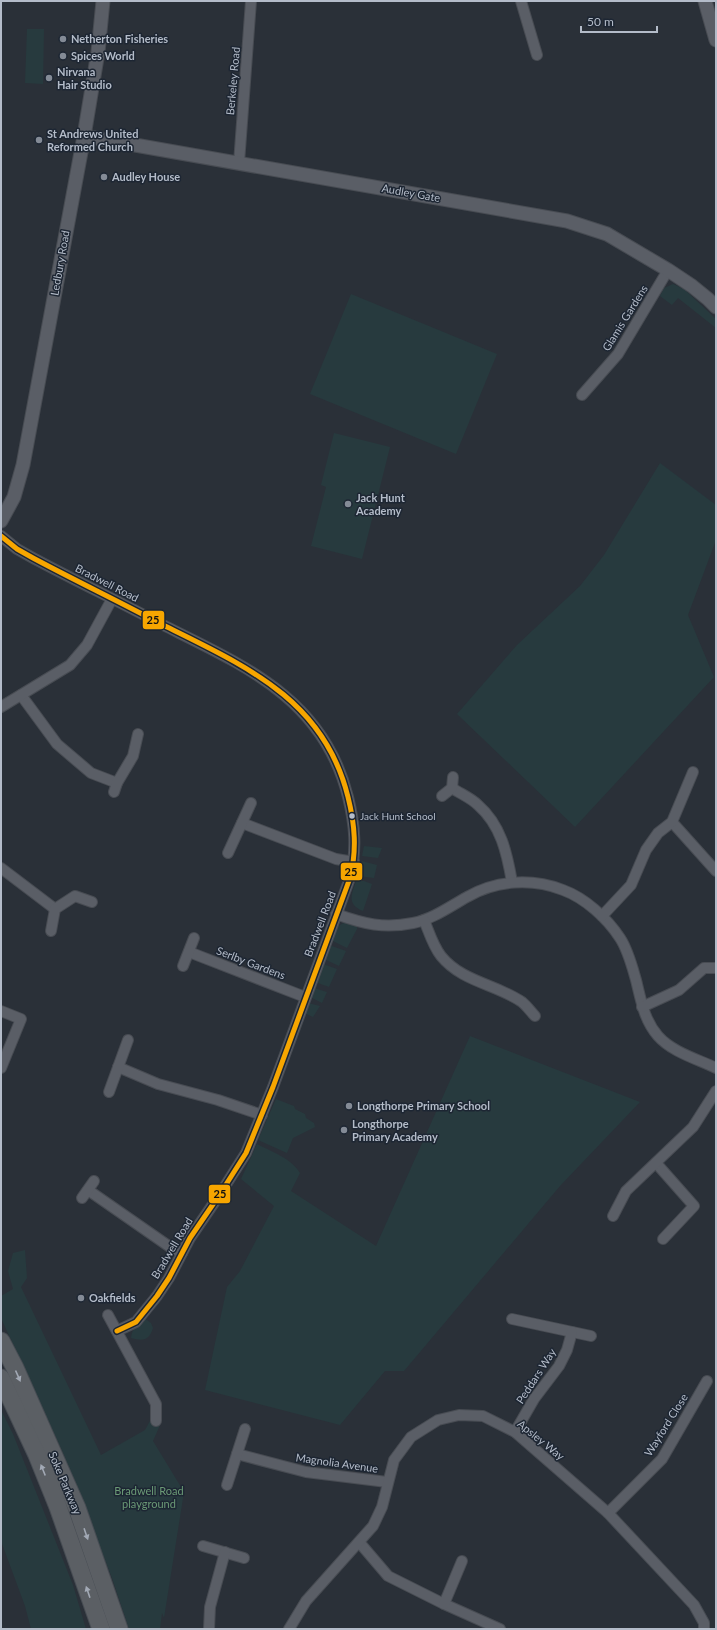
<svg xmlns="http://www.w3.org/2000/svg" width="717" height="1630" font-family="Lato,sans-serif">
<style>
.green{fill:#273a3e}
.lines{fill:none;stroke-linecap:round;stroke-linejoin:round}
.minor-casing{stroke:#484c53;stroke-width:12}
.tertiary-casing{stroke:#484c53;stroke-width:15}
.trunk-casing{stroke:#474c53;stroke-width:19}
.minor{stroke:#5a5e66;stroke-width:10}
.tertiary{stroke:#5a5e66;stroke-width:13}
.trunk{stroke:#5b5f64;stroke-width:17}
.bus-1-casing{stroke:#1d2633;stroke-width:8}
.bus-1{stroke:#f7a600;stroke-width:5}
.oneway{fill:#a2a9b5}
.poi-dot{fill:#848b96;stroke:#1d2633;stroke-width:1.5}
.bus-dot{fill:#b4bcc9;stroke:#1d2633;stroke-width:1.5}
.labels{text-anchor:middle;stroke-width:3;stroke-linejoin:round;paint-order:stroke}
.bus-label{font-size:10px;fill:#b4bcc9;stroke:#1d2633;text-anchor:start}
.poi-label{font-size:11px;font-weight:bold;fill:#b4bcc9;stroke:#1d2633;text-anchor:start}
.street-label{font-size:11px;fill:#b4bcc9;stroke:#1d2633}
.park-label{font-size:11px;fill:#6b9a76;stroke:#1d2633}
.line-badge{stroke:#1d2633;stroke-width:1.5}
.pale-badge-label{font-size:11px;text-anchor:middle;font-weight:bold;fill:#111}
</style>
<rect width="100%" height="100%" fill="#2a3038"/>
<g class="green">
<polygon points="27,29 44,29 43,84 25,83"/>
<polygon points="673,284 684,289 716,319 716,328 678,298 672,305 660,296 664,288"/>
<polygon points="351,294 497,354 456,454 310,394"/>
<polygon points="334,433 390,447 362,559 311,546 326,487 321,485"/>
<polygon points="660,463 716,505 716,540 688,615 714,677 575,827 457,714 517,645 580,586 604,555"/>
<polygon points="364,846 382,848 378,858 362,856"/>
<polygon points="362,861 377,865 374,878 358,876"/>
<path d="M356 881H364L372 884 363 911C346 904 352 894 356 881Z"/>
<path d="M346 922 357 925V929L347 948 331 940C334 930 336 926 346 922Z"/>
<polygon points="329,945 346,951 339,966 324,959"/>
<polygon points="323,964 337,969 329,987 315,982"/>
<polygon points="314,988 327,992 322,1003 310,997"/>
<polygon points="308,1003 320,1006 313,1017 304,1013"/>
<path d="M470 1036 640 1102 560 1186 404 1371H385L340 1425 205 1390 227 1287 240 1271 274 1206 241 1179 257 1144C272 1152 291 1158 300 1173L291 1191 376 1246Z"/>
<polygon points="276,1099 294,1106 295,1109 305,1114 306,1118 314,1123 315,1127 293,1138 287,1153 258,1140"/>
<polygon points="25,1250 27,1278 21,1287 101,1455 145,1430 151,1419 161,1423 153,1441 184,1492 164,1618 162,1613 160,1629 129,1629 112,1578 62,1451 1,1318 1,1296 13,1289 8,1271 13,1253"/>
<path d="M144 1318 151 1323 153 1328C149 1341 143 1341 131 1338 132 1328 138 1324 144 1318Z"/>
<polygon points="1,1410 13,1434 73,1585 86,1629 31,1629 25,1606 1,1541"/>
</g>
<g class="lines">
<defs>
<g id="minor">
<polyline points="521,1 537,55"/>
<polyline points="239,163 251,1"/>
<polyline points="582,395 618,354 668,270"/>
<path d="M1 536 17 549 33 558C76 581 120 602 163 625 245 666 324 699 348 797 355 825 357 850 350 878L273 1087 246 1153 220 1194 190 1238 169 1278 157 1296 136 1322 117 1331"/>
<polyline points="21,695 57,744 91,773 117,783"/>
<polyline points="1,707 70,665 87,645 112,599"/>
<path d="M452 788C461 794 471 798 478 805 501 825 507 853 512 882"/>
<polyline points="114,792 117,783 133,756 138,734"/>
<polyline points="442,796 452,788 453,777"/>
<polyline points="672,822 716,871"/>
<polyline points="242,823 336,859 354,862"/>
<polyline points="228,853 251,803"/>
<polyline points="1,868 55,909"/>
<path d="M336 914C364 924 384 929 413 923 433 919 449 907 467 897 496 880 532 878 563 890 585 898 607 918 620 938 628 950 632 966 636 980 641 1000 644 1020 658 1036 672 1052 697 1059 716 1068"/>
<polyline points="602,916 631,885 646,850 658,833 672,822 693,772"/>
<path d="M424 920C429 932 433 946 441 956 462 982 496 984 522 1002 527 1006 531 1012 535 1016"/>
<polyline points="51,931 55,909 75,896 92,902"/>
<polyline points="189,952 305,997"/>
<polyline points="183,966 194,938"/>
<polyline points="642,1007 679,990 704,968 716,968"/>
<polyline points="1,1011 21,1019 1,1068"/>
<polyline points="118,1067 158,1084 218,1100 262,1115"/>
<polyline points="109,1092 128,1040"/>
<polyline points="656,1163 694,1206 663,1239"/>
<polyline points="88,1190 170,1247 182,1253"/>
<polyline points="82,1198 94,1181"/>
<polyline points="613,1216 626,1191 693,1127 716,1091"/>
<polyline points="108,1315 156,1404 156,1421"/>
<polyline points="512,1319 591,1336"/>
<polyline points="515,1432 534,1399 559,1366 567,1350 572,1332"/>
<polyline points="237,1454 306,1472 387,1482"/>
<polyline points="227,1485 245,1429"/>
<polyline points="608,1513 662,1459 707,1381"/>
<polyline points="359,1542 388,1576 444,1604 500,1629"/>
<polyline points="203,1546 244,1558"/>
<polyline points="444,1604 462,1561"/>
<polyline points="209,1629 210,1607 225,1552"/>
<polyline points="289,1629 306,1601 373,1526 382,1507 394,1460 411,1437 438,1420 459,1415 483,1416 515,1432 608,1513 694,1605 704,1623 704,1629"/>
</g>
<g id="tertiary">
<polyline points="705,1 716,40"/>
<polyline points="84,136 567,221 607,234 668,270 692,286 708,299 716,307"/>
<polyline points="1,521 14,497 23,465 84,136 98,52 103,1"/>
</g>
<g id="trunk">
<polyline points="1,1341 15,1368 77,1508 119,1629"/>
<polyline points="1,1378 37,1455 58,1507 101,1629"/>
</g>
</defs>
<use href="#minor" class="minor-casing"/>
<use href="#tertiary" class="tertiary-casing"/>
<use href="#trunk" class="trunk-casing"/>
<use href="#minor" class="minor"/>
<use href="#tertiary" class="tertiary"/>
<use href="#trunk" class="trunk"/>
<defs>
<path id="bus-1" d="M1 536 17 549 33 558C76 581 120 602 163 625 245 666 324 699 348 797 355 825 357 850 350 878L273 1087 246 1153 220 1194 190 1238 169 1278 157 1296 136 1322 117 1331"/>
</defs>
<use href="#bus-1" class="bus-1-casing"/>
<use href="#bus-1" class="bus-1"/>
</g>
<defs><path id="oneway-solid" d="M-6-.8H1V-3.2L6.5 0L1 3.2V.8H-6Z"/></defs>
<g class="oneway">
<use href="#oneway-solid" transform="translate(18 1376) rotate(66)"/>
<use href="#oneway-solid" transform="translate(43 1470) rotate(-112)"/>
<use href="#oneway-solid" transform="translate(86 1534) rotate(71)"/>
<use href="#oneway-solid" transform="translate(88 1592) rotate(-109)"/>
</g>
<g class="poi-dot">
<circle cx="63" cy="39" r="4"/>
<circle cx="63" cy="56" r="4"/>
<circle cx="49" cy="78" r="4"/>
<circle cx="39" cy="140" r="4"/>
<circle cx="104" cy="177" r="4"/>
<circle cx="348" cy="504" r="4"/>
<circle cx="349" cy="1106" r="4"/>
<circle cx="344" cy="1130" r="4"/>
<circle cx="81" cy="1298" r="4"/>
</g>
<circle class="bus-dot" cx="352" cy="816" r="3.5"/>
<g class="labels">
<g class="bus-label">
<text x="360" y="820">Jack Hunt School</text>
</g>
<g class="poi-label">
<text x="71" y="43">Netherton Fisheries</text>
<text x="71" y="60">Spices World</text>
<text x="57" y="76">Nirvana<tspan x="57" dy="13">Hair Studio</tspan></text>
<text x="47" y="138">St Andrews United<tspan x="47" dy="13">Reformed Church</tspan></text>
<text x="112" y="181">Audley House</text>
<text x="356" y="502">Jack Hunt<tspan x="356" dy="13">Academy</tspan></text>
<text x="357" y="1110">Longthorpe Primary School</text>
<text x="352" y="1128">Longthorpe<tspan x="352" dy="13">Primary Academy</tspan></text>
<text x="89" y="1302">Oakfields</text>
</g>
<g class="street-label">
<text transform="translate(233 81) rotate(-85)" y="4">Berkeley Road</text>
<text transform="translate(411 193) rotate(10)" y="4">Audley Gate</text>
<text transform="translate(60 263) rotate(-80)" y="4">Ledbury Road</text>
<text transform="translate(625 318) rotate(-58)" y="4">Glamis Gardens</text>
<text transform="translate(107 583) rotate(27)" y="4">Bradwell Road</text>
<text transform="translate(320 924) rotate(-69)" y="4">Bradwell Road</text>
<text transform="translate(251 963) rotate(21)" y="4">Serlby Gardens</text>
<text transform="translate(172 1248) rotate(-59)" y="4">Bradwell Road</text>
<text transform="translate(536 1376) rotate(-57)" y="4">Peddars Way</text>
<text transform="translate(666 1425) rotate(-58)" y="4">Wayford Close</text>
<text transform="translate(541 1440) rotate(39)" y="4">Apsley Way</text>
<text transform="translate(337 1463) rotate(8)" y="4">Magnolia Avenue</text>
<text transform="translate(65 1483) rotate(67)" y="4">Soke Parkway</text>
</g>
<g class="park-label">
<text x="149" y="1495">Bradwell Road<tspan x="149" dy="13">playground</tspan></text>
</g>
</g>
<g class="line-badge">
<rect x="142" y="610" width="23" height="20" rx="4" fill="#f7a600"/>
<rect x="340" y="862" width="23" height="19" rx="4" fill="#f7a600"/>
<rect x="208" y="1184" width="23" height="20" rx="4" fill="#f7a600"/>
</g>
<g class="pale-badge-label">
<text x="153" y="624">25</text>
<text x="351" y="876">25</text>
<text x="220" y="1198">25</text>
</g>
<rect width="717" height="1630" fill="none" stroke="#b4bcc9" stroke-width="4"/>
<path d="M581 26v6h76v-6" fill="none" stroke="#b4bcc9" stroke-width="2"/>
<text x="587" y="26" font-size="12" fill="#b4bcc9" stroke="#1d2633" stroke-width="3" paint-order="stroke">50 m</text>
</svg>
